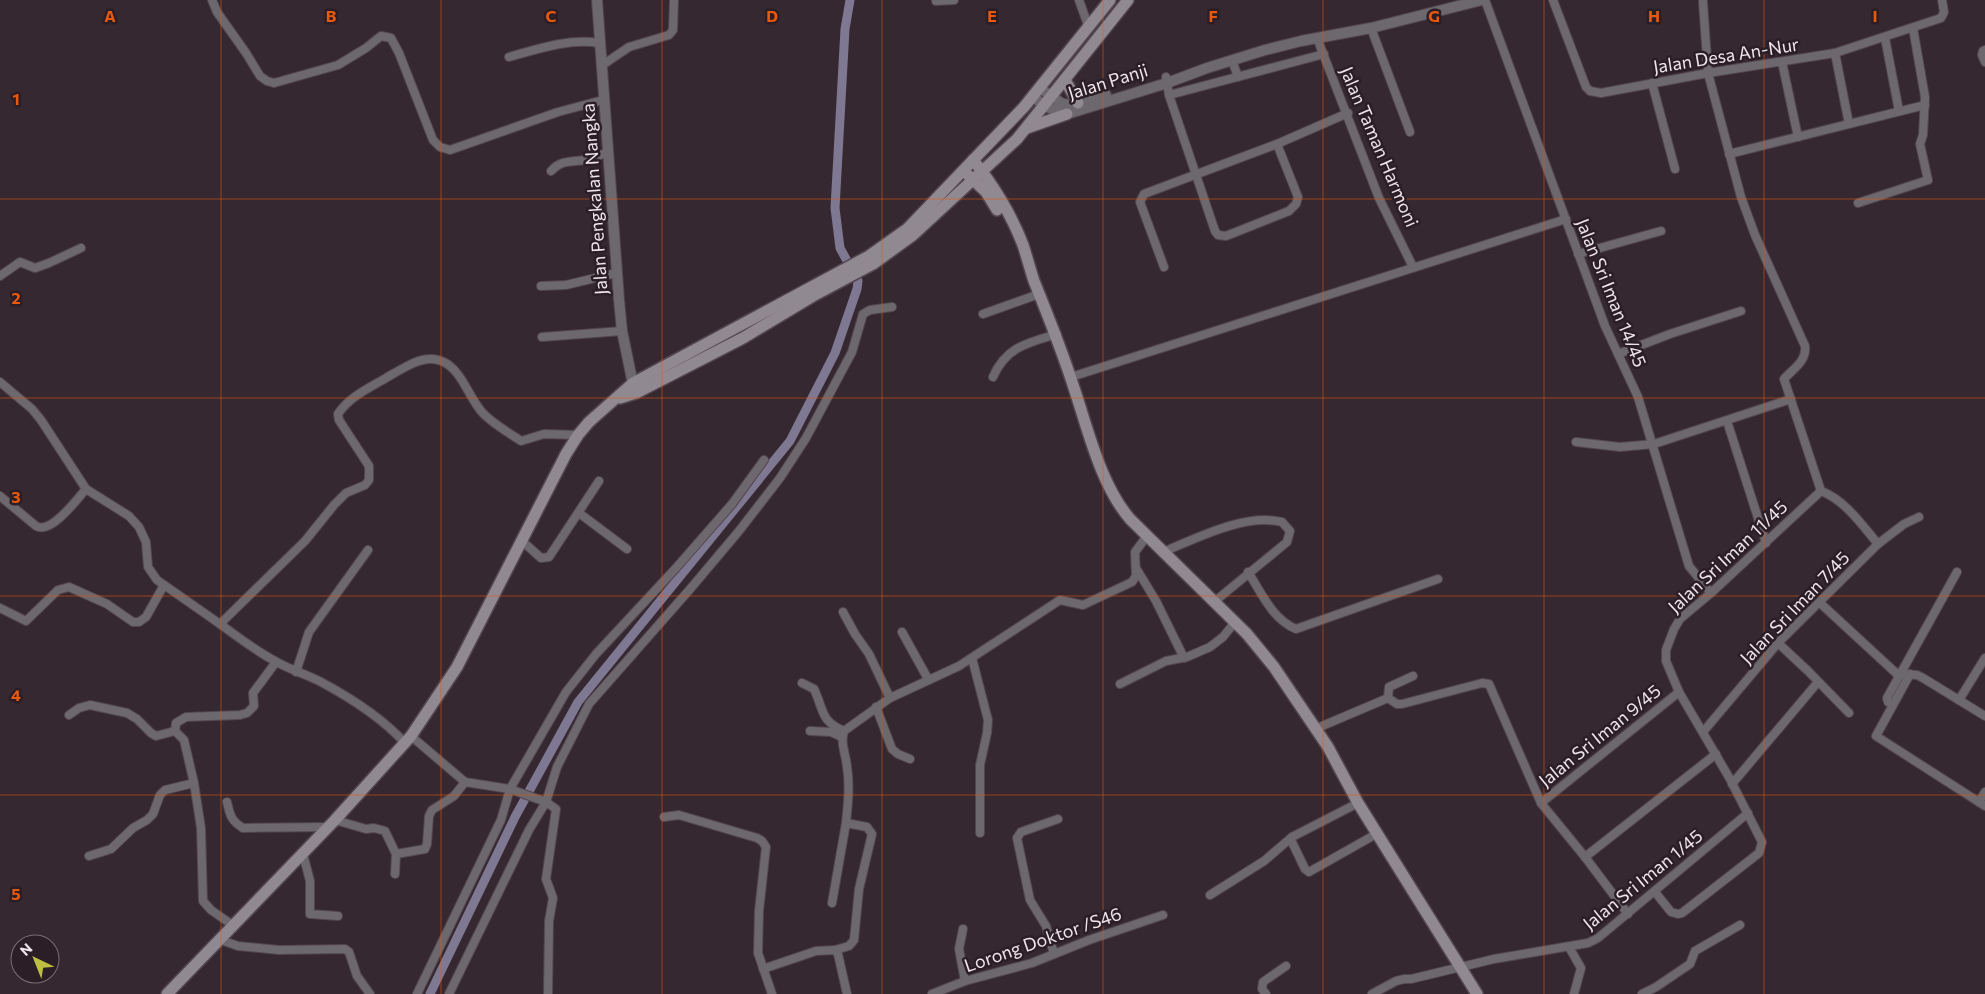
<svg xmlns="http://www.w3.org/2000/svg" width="1985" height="994" font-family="Commissioner,sans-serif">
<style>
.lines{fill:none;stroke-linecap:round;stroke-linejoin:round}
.canal{stroke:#7e7893;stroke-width:9}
.minor-casing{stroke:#53464e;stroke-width:10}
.tertiary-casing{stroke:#53464e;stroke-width:12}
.secondary-casing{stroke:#53464e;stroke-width:14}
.minor{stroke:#6d686e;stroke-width:8}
.tertiary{stroke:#6d686e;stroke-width:10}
.secondary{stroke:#918992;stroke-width:11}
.grid{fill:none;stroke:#e8590c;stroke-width:1;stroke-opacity:0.55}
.labels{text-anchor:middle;stroke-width:5;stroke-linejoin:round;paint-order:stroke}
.street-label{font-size:18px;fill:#eee4e9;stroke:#2c1e26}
.grid-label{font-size:16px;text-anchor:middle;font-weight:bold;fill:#e8590c;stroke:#2c1e26;stroke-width:5;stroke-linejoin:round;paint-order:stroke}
</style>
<rect width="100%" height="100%" fill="#362830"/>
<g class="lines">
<polyline class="canal" points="430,994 515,817 578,702 790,441 835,353 857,289 858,281 840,248 835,208 845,29 850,0"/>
<defs>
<g id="minor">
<polyline points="212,0 217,12 246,53 260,76 267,81 274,83 338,65 366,48 381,36 391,38 399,53 433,140 440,147 450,150 558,112 603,100"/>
<polyline points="1079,0 1089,28"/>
<polyline points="1485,0 1605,326 1638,397 1689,566 1711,593"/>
<polyline points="1553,0 1586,87 1590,91 1601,93 1708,73 1835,53 1941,18 1944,12 1942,0"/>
<polyline points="936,1 954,0"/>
<path d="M1703 2 1708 73 1741 197 1755 235 1805 346C1807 361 1793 369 1784 379L1821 491C1845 500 1862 525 1878 544"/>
<polyline points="1371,28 1410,132"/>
<polyline points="1317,38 1379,198 1413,267"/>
<polyline points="1885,38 1899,111"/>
<polyline points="1985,50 1983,51 1982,55 1985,62"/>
<polyline points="1835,53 1849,124"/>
<path d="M509 57C538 49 569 38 599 43"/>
<polyline points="1232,60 1238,77"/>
<polyline points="1782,62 1798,137"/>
<polyline points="601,66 629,47 669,35 673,30 674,0"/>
<polyline points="1166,77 1169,95 1215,231 1218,235 1226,236 1289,211 1296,204 1298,197 1277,144"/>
<polyline points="1652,83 1675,169"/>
<polyline points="1169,95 1324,54"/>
<polyline points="1729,154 1925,105"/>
<path d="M551 171C561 160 570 162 584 160 592 158 599 155 607 153"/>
<polyline points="1858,203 1928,180 1920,144 1923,135 1925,97 1913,28"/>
<polyline points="1578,254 1661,231"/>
<polyline points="1164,267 1140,202 1144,194 1277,144 1348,113"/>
<polyline points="0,276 20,262 35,268 49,263 81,248"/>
<polyline points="541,286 566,285 616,273"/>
<polyline points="983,314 1039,294"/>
<polyline points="542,337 622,331"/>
<polyline points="1618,354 1670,334 1741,311"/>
<path d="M993 377C1006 347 1027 343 1057 334"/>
<polyline points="1071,377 1566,219"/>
<polyline points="0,382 32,409 41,420 86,489 129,516 139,527 146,542 148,567 157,580 220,624"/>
<polyline points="1727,421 1766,543"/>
<polyline points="1576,442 1620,447 1654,444 1791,399"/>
<path d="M0 496 36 526C51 535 77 499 86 489"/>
<polyline points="579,513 627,549"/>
<polyline points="521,540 541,558 549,557 599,481"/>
<path d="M1163 552C1197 538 1245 513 1282 522L1290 531 1287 542 1214 602"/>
<polyline points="1136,568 1156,601 1184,658"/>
<path d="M1248 572C1261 592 1272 619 1296 629L1438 579"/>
<polyline points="1819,602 1897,674 1917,675 1923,678 1985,716"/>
<polyline points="0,608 26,621 58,590 69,587 107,604 133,622 139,622 146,617 164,585"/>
<polyline points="843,612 855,634 869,654 890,698"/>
<polyline points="902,632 928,679"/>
<polyline points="1778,643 1808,671 1849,713"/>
<polyline points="972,658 988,720 987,733 980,765 980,833"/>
<polyline points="296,672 309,632 368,550"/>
<polyline points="1910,674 1876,736 1985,806"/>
<path d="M802 683 814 689C824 710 820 721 844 731"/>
<polyline points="1120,684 1166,661 1187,657 1210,647 1223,637 1235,622"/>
<polyline points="1388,698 1389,687 1413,676"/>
<polyline points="1959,700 1985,658"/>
<polyline points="1892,704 1888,702 1887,698 1957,572"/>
<polyline points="876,707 892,749 898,754 910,759"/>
<polyline points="69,715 79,708 90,705 127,713 137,719 151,733 156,736 175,731 184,740 194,783 201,828 203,901 211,910 234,926"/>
<polyline points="1315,729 1388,698 1397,704 1402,704 1482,683 1489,684 1541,803 1585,857 1628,914"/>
<polyline points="175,731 176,723 186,717 240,715 247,713 254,706 253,693 276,662"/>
<polyline points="810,731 831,732 842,737"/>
<polyline points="1703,732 1778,643 1878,544 1904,524 1919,517"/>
<polyline points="411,736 465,782 510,789 546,802 556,809 546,879 553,898 549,921 548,994"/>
<path d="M405 743C382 718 351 698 321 682 306 674 290 670 275 661 256 651 238 637 220 624L305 541 334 505 346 493 365 485 369 480V466L339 420 338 414C349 397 369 388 386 378 412 363 437 345 459 376 467 387 472 400 481 411 491 423 508 432 521 441L544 434 578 435"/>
<polyline points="1732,784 1818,682"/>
<path d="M227 802C230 815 231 821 243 828L329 827"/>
<polyline points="1979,802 1985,792"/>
<polyline points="1358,803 1292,837 1291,840 1305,869 1309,872 1378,833"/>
<polyline points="1541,803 1679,692"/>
<polyline points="664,817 679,815 757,838 762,841 766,847 759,911 758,953 772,994"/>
<polyline points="335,820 366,829 374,828 385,831 396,854 395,874"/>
<polyline points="303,854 310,881 310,914 338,916"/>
<polyline points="396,854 425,849 427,844 429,816 432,810 454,796 465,782"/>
<polyline points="89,856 111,849 133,828 147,820 153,814 160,795 165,790 194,783"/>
<polyline points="1585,857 1716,754"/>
<polyline points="1655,892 1671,912 1678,914 1682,913 1759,853 1762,842 1730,779 1679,692 1666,661 1666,650 1674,629 1680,619 1711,593 1821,491"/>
<polyline points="1210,895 1264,861 1292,837"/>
<polyline points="832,903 846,823"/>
<polyline points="963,929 959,949 965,981"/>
<polyline points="221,940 238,946 279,950 345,949 349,952 357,976 370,994"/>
<polyline points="1569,947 1581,968 1574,994"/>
<path d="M835 950 849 946 854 940 859 889 872 834 867 827 846 823C848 804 850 785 847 767 846 754 840 744 844 731L890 698 959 666 1060 600 1083 605 1132 582 1136 576 1135 552 1147 536"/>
<polyline points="1054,954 1046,926 1030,900 1017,838 1021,832 1058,819"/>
<polyline points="763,969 816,951 835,950 838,954 847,994"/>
<polyline points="417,994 501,820 510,789 566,692 596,654 676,568 732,504 764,460"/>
<polyline points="449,994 529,830 546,802 557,767 589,704 691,588 739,531 780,478 806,438 852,352 863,314 870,310 892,307"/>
<polyline points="932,994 965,981 1032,963 1089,940 1163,915"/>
<polyline points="1266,994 1262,989 1263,982 1286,966"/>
<polyline points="1372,994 1396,981 1404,979 1411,979 1494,959 1588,943 1598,938 1748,813"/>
<polyline points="1642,994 1656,987 1690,964 1695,951 1740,925"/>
</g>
<g id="tertiary">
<polyline points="597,0 619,300 622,331 634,389"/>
<polyline points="1040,88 1061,103 1069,105 1106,95"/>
<path d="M1033 97C1045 106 1053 111 1067 114L1167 83 1207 68 1265 50 1301 41 1371 28 1482 0"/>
</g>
<g id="secondary">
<polyline points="1065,80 1078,103"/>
<polyline points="1027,128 1067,114"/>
<path d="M973 160C993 184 1012 216 1023 245 1027 257 1030 269 1034 281 1049 318 1063 353 1075 391 1089 433 1101 485 1130 519L1247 634 1274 667 1328 747 1358 803 1477 994"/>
<polyline points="968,175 986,192 997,210"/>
<polyline points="620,398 636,393 743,338 813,296 873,264 913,235 1017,139 1128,0"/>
<polyline points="167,994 335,820 411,736 457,667 566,454 578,435 589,422 633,383 869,256 907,229 1024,107 1110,0"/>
</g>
</defs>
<use href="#minor" class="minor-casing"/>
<use href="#tertiary" class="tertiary-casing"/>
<use href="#secondary" class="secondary-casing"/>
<use href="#minor" class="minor"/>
<use href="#tertiary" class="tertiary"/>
<use href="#secondary" class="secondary"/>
</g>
<path class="grid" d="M221 0V994M441 0V994M662 0V994M882 0V994M1103 0V994M1323 0V994M1544 0V994M1764 0V994M0 199H1985M0 398H1985M0 596H1985M0 795H1985"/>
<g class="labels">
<g class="street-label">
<text transform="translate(1726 56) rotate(-9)" y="6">Jalan Desa An-Nur</text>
<text transform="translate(1108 82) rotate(-17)" y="6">Jalan Panji</text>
<text transform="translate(1379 147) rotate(67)" y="6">Jalan Taman Harmoni</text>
<text transform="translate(595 199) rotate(-94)" y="6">Jalan Pengkalan Nangka</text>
<text transform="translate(1611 293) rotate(68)" y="6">Jalan Sri Iman 14/45</text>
<text transform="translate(1728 557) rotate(-43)" y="6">Jalan Sri Iman 11/45</text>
<text transform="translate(1795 608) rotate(-46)" y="6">Jalan Sri Iman 7/45</text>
<text transform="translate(1600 736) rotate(-39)" y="6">Jalan Sri Iman 9/45</text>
<text transform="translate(1643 880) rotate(-39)" y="6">Jalan Sri Iman 1/45</text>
<text transform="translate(1043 940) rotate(-19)" y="6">Lorong Doktor /S46</text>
</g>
</g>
<g class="grid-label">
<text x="110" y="22">A</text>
<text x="331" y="22">B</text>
<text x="551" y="22">C</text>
<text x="772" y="22">D</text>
<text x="992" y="22">E</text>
<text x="1213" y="22">F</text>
<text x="1434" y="22">G</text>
<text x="1654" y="22">H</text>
<text x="1875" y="22">I</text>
<text x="16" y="105">1</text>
<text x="16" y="304">2</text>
<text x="16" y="503">3</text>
<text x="16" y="701">4</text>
<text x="16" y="900">5</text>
</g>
<g transform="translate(35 959) rotate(317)"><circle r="24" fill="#2c1e26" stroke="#7a6d74"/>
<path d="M0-4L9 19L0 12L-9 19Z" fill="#bebf42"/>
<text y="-8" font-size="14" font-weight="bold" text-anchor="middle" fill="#eee4e9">N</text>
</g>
</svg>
